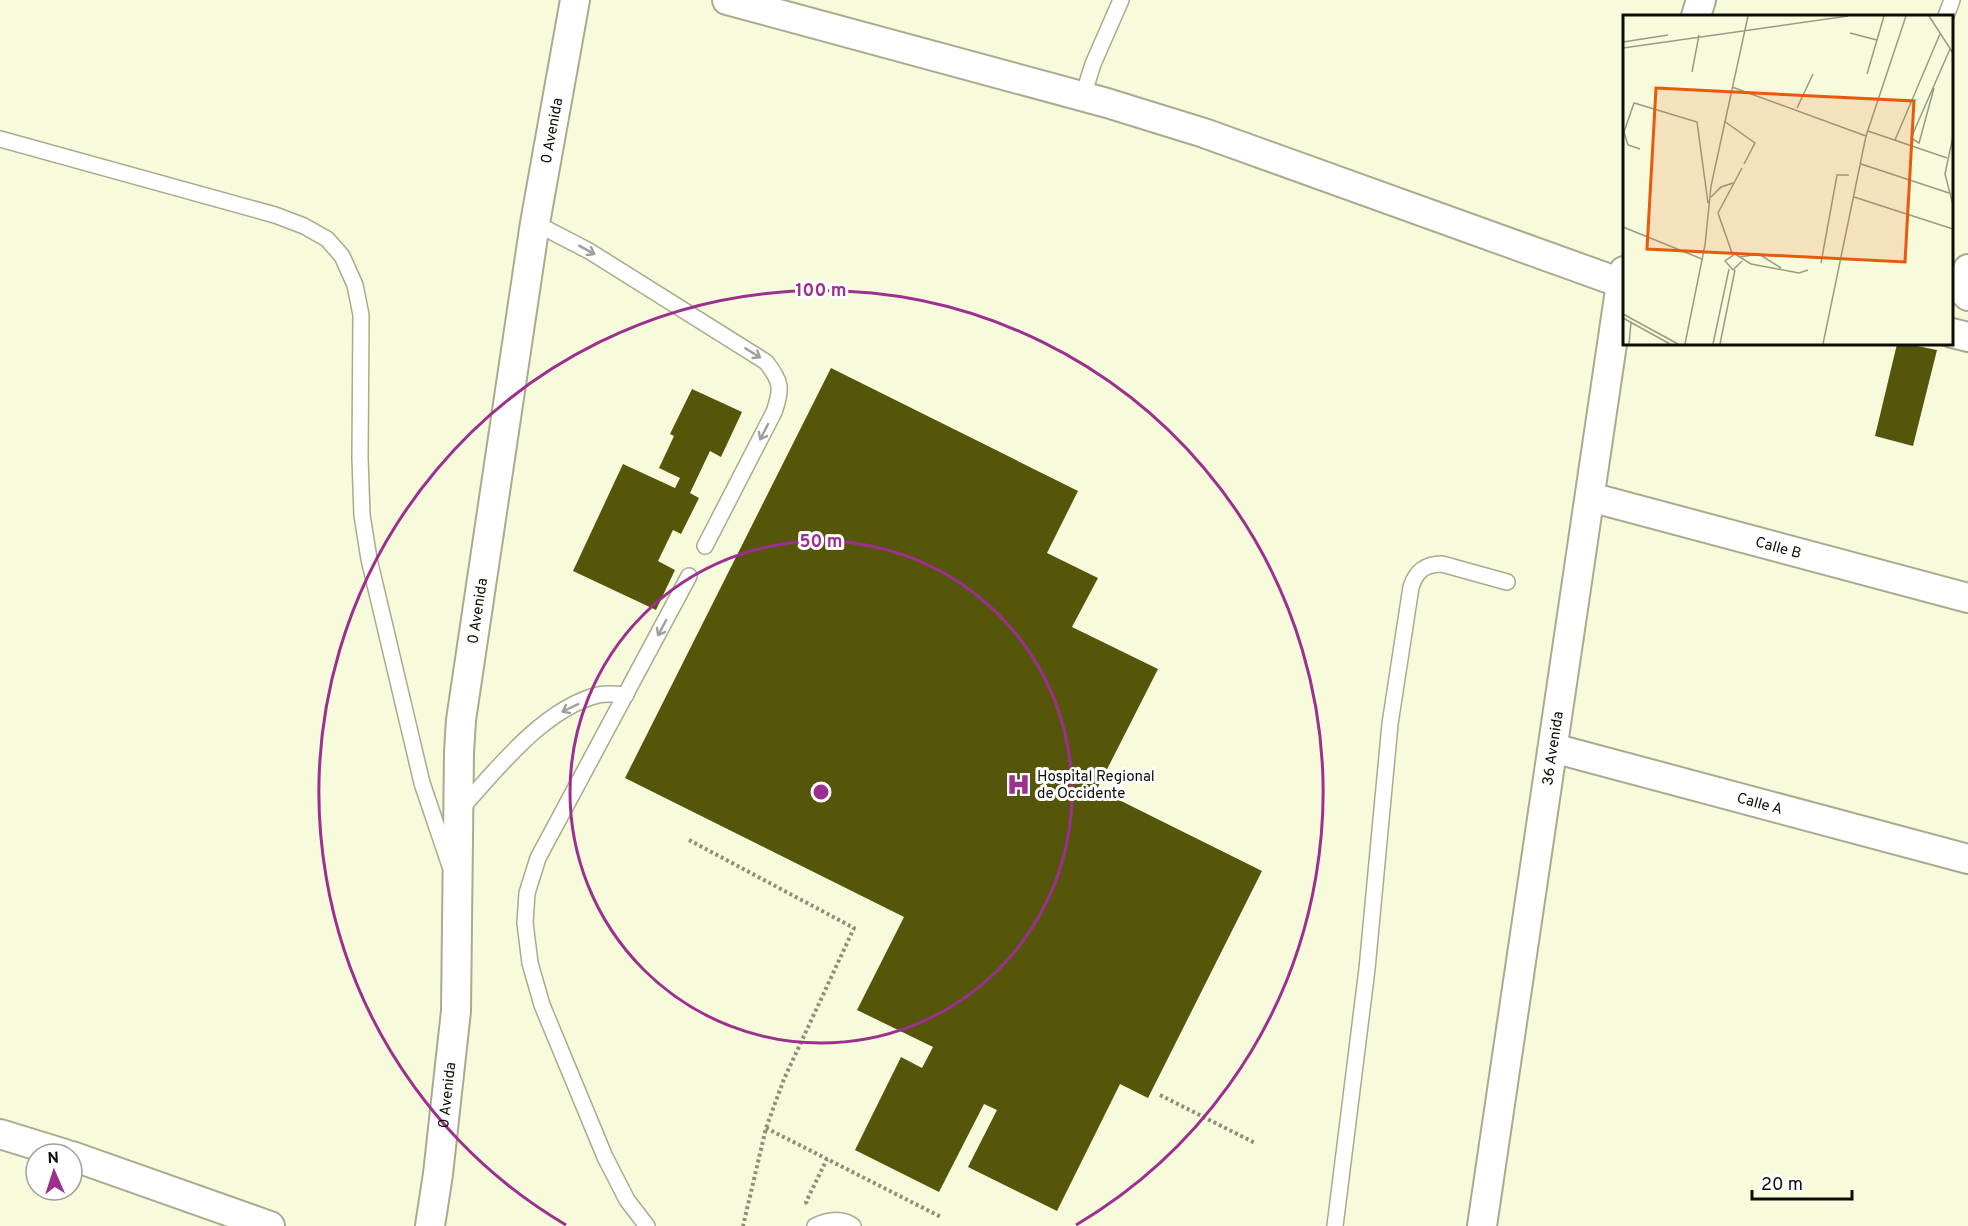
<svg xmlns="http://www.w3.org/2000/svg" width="1968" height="1226" font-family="Overpass,sans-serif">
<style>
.building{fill:#56560b}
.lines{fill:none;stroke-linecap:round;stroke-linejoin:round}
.lane-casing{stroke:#a9aa8e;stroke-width:18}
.street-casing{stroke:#a9aa8e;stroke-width:32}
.path{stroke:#8d8f7a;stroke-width:4;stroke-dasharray:3 3;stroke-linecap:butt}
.lane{stroke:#fff;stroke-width:15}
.street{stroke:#fff;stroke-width:28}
.oneway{stroke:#9e9e9b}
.ring{fill:none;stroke:#9d2f8f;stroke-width:3}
.labels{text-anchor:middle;stroke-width:6;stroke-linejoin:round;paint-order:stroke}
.street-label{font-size:15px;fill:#0d0d04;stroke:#fff}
.poi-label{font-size:15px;fill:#0d0d04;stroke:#fff;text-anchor:start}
.inset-road{fill:none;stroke:#9a9b86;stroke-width:1.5}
.view{fill:#e8590c;fill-opacity:0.15;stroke:#e8590c;stroke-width:3}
.inset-edge{fill:none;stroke:#0d0d04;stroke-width:3}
.centre{fill:#9d2f8f;stroke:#fff;stroke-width:3}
.ring-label{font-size:18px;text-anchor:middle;font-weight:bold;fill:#9d2f8f;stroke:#fff;stroke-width:6;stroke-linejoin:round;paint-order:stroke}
</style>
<rect width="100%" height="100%" fill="#f8fadc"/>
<g class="building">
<polygon points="1897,344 1907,344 1937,350 1913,446 1875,436"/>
<polygon points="831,368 1078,491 1047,553 1098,578 1072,627 1158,669 1097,789 1262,871 1148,1098 1120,1084 1057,1211 968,1167 997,1110 984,1104 939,1192 855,1150 901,1057 922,1068 933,1047 857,1010 904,917 625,778"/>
<polygon points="692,389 742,412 721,457 710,451 690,493 699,498 681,534 673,530 658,561 675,570 656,610 573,571 623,464 675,488 680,478 659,468 674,436 670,434"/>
</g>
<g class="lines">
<defs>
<g id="lane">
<polyline points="1946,16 1952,0"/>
<polyline points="1083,96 1093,64 1121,0"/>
<polyline points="0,139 275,215 304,226 327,239 342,256 355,285 361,315 360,458 362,515 369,559 422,783 450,866"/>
<path d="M535 223 589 251 766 362C782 382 782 389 774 412L705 546"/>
<path d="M460 810C496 770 543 709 598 695 607 693 617 694 626 695"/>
<polyline points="647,1226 627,1200 605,1157 542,1005 530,963 525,923 527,893 538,858 689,576"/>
<path d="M815 1226C828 1220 841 1217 853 1226"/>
<path d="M1335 1226 1367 969 1390 724 1411 587C1416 571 1425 564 1442 564L1507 582"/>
</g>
<g id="street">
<polyline points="727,0 1107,103 1204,133 1621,283"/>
<polyline points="1696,16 1701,0"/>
<polyline points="1968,269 1963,291 1968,296"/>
<polyline points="1952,333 1968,337"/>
<path id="s1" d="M1590 497 1968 598"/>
<path id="s2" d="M1553 748 1968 859"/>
<polyline points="0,1134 65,1154"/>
<polyline points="72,1156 270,1226"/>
<path id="s3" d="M430 1226 438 1174 456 1011 459 752 461 720 535 223 575 0"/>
<path id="s4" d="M1482 1226 1621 283 1624 271"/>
</g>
</defs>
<use href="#lane" class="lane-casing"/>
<use href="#street" class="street-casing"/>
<g class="path">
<polyline points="689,840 854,928 784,1079 766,1128 743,1226"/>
<polyline points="1160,1095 1255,1143"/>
<polyline points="766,1128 941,1217"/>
<polyline points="807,1204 806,1202 827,1159"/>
</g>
<use href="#lane" class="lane"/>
<use href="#street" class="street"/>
</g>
<defs><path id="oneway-shaft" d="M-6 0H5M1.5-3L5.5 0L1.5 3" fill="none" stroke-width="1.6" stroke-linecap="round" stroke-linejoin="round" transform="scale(1.5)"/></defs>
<g class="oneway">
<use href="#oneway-shaft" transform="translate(587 250) rotate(29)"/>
<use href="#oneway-shaft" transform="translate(753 353) rotate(32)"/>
<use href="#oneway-shaft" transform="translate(764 432) rotate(117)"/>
<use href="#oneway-shaft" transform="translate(662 628) rotate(118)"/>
<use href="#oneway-shaft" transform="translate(570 708) rotate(154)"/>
</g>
<g class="ring">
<circle cx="821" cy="792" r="251"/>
<path d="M566 1225A502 502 0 1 1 1076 1225"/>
</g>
<defs>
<symbol id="hospital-bare" viewBox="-9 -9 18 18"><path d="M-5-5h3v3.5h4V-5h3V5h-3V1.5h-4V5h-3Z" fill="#9d2f8f" stroke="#fff" stroke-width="2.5" paint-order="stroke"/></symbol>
</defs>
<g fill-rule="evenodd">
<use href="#hospital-bare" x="1002" y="768" width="33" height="33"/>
</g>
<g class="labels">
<g class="street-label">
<text dy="5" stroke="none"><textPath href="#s3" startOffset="1104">0 Avenida</textPath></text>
<text dy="5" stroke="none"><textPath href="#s1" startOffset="195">Calle B</textPath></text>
<text dy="5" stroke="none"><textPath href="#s3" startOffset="618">0 Avenida</textPath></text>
<text dy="5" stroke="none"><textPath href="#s4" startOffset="483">36 Avenida</textPath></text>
<text dy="5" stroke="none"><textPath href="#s2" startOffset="214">Calle A</textPath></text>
<text dy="5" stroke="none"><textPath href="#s3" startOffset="132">0 Avenida</textPath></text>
</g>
<g class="poi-label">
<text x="1037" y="781">Hospital Regional<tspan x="1037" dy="17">de Occidente</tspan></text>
</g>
</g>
<g transform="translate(1623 15)">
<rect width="330" height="330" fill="#f8fadc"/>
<path class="inset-road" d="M306 1 330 38M227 18 254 25 261 1M0 27 45 20M0 33 225 1M69 57 76 20M244 59 254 25M109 72 243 121M311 73 296 128 288 123 327 34M174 93 190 59M101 106 132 128 121 149M245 116 324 143M330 121 322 159 330 190M272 125 317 19M17 134 5 130 1 117 11 88 74 107 85 188M238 149 326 178M88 182 98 172 110 168M231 182 330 214M0 212 79 244M109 238 95 198 119 153M117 242 136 239 158 253M119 246 110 255 102 246 112 239 128 249 176 258 185 255M198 248 214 160H226M0 299 55 329M0 303 47 329M6 329 8 307M62 329 82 230 88 171 125 1M90 329 106 254M97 329 112 255M200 329 243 121 283 1"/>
<path class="view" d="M33 73 291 86 282 247 24 234Z"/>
<rect width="330" height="330" class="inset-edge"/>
</g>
<circle cx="821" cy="792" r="9" class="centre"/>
<g class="ring-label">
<text x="821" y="296">100 m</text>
<text x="821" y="547">50 m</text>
</g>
<g transform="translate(54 1172) rotate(357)"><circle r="28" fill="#ffffff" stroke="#9e9e9b" stroke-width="1.5"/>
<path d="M0-4.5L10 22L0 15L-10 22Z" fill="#9d2f8f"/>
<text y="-9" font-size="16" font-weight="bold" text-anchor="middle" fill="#0d0d04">N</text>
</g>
<path d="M1752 1190v9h100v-9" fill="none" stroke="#0d0d04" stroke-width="3"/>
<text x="1761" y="1190" font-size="18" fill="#0d0d04" stroke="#ffffff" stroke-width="4.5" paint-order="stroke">20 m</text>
</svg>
